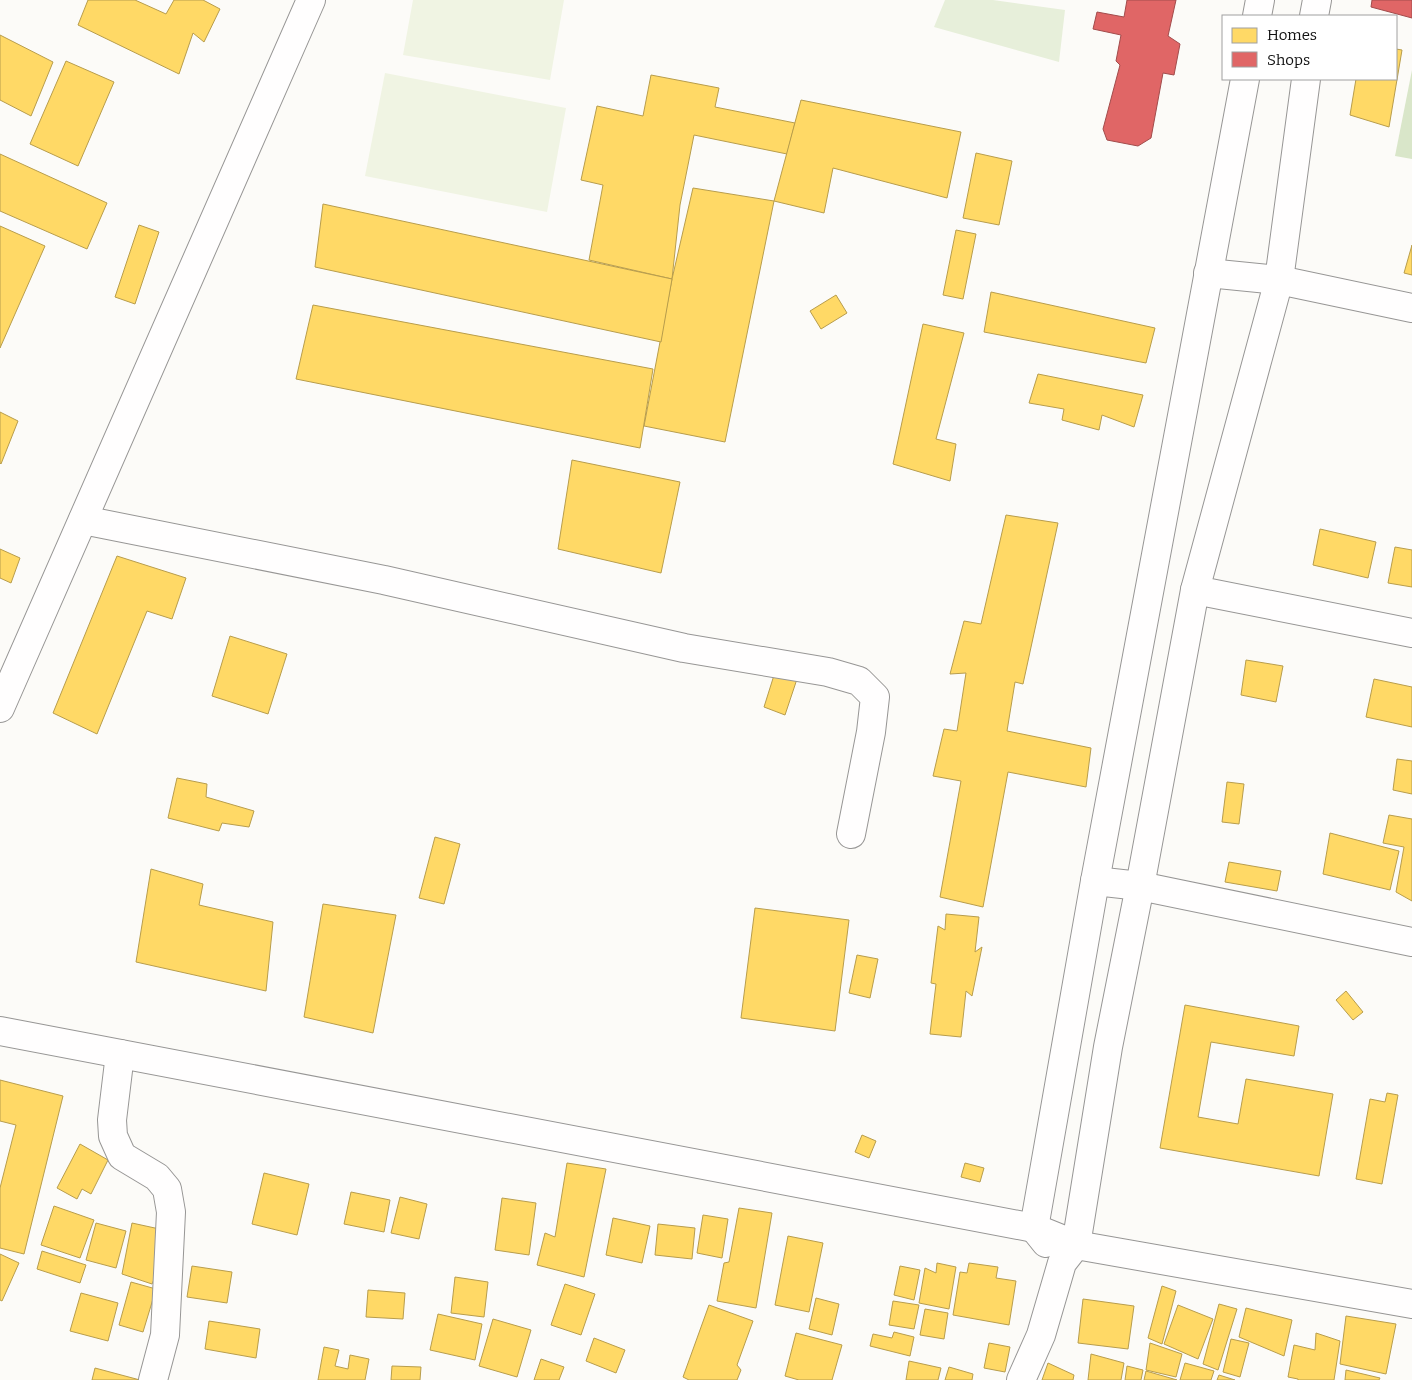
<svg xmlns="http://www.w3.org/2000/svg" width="1412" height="1380" font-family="Bitter,serif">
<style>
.green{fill:#e7efda}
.forest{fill:#d9e6c9}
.pitch{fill:#f0f4e3}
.homes{fill:#ffd966;stroke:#b89d4c}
.shops{fill:#e06666;stroke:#a24c4c}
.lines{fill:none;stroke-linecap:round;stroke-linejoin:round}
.minor-casing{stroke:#979695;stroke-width:30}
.minor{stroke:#fffefe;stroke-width:28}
</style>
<rect width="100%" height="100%" fill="#fcfbf8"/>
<polygon class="green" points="945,0 993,0 1065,10 1059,62 934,27"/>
<polygon class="forest" points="1412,70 1412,159 1395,156"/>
<g class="pitch">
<polygon points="413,0 564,0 550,80 403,55"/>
<polygon points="385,73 566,108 547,212 365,176"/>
</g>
<g class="homes">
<polygon points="88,0 135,0 166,14 174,0 203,0 220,9 204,42 193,33 179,74 78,25"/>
<polygon points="0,35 53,62 31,116 0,100"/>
<polygon points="1396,49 1402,50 1389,127 1350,115 1356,79 1396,79"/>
<polygon points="66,61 114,82 78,166 30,144"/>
<polygon points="651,75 719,88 715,107 795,123 787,154 694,135 680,205 672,279 589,260 603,185 581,180 597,106 643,116"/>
<polygon points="801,100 961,132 947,198 833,168 824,213 774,201"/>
<polygon points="976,153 1012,161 999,225 963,218"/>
<polygon points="0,154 107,203 87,249 0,211"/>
<polygon points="693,188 774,201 725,442 644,426 672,279"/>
<polygon points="323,204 672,279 661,342 315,267"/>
<polygon points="139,225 159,232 135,304 115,297"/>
<polygon points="0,226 45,246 0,348"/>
<polygon points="956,230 976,234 963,299 943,295"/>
<polygon points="1412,245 1412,275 1404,273"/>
<polygon points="991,292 1155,328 1146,363 984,332"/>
<polygon points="836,295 847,313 821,329 810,311"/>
<polygon points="313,305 653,369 640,448 296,379"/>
<polygon points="923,324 964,333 936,439 956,444 950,481 893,464"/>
<polygon points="1038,374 1143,395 1134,427 1102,415 1099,430 1062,420 1064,409 1029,403"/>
<polygon points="0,412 18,421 1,464 0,463"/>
<polygon points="572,460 680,482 661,573 558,549"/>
<polygon points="1006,515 1058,523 1023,684 1015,682 1007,731 1091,748 1086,787 1008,772 983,907 940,897 961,781 933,776 944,729 957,731 966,673 950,674 964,621 981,624"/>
<polygon points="1320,529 1376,542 1368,578 1313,565"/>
<polygon points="1395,547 1412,550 1412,587 1388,583"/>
<polygon points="0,549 20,558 11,583 0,578"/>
<polygon points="117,556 186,578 172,619 147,611 97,734 53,713"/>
<polygon points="230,636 287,654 268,714 212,696"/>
<polygon points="1246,660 1283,666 1276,702 1241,695"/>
<polygon points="775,672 797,679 785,715 764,707"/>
<polygon points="1374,679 1412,687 1412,727 1366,717"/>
<polygon points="1397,759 1412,761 1412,794 1393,790"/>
<polygon points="177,778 207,784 206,797 254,811 249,827 222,823 219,831 168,818"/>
<polygon points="1227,782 1244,784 1239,824 1222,822"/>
<polygon points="1389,815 1412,819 1412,901 1396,892 1404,847 1383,843"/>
<polygon points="1330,833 1399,851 1390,890 1323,874"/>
<polygon points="435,837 460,844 444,904 419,898"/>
<polygon points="1229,862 1281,871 1277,891 1225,882"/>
<polygon points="151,869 203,884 199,905 273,922 266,991 136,962"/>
<polygon points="323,904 396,915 373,1033 304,1017"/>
<polygon points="755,908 849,920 835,1031 741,1018"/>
<polygon points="946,914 979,917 975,952 982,947 972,996 966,991 961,1037 930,1034 936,984 931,983 938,926 945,930"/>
<polygon points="857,955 878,959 870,998 849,993"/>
<polygon points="1346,991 1363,1012 1353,1020 1336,1000"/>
<polygon points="1185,1005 1299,1026 1294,1056 1211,1042 1198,1117 1238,1124 1246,1079 1333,1094 1319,1176 1160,1148"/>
<polygon points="0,1080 63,1096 24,1254 0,1248 0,1188 16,1125 0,1121"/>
<polygon points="1387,1093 1398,1095 1382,1184 1356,1179 1370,1099 1385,1102"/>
<polygon points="862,1135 876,1141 869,1158 855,1152"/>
<polygon points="80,1144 108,1160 91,1194 82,1189 77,1199 57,1188"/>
<polygon points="567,1163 606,1169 584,1277 537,1265 545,1233 555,1237"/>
<polygon points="965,1163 984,1168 980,1182 961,1177"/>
<polygon points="264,1173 309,1184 297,1235 252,1224"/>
<polygon points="351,1192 390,1200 384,1232 344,1224"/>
<polygon points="400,1197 427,1204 419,1239 391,1233"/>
<polygon points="502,1198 536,1203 529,1255 495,1250"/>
<polygon points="54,1206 94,1220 80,1258 41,1245"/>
<polygon points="739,1208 772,1213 756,1308 717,1301 724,1263 729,1262"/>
<polygon points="703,1215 728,1219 722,1258 697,1253"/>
<polygon points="613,1218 650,1226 642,1263 606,1255"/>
<polygon points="96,1223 126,1231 116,1268 86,1260"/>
<polygon points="132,1223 164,1230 160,1266 152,1284 122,1274"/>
<polygon points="658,1224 695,1228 692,1259 655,1255"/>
<polygon points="788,1236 823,1243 809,1312 775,1305"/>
<polygon points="42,1251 86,1265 80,1283 37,1269"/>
<polygon points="0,1254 19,1263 2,1301 0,1300"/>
<polygon points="937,1263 956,1267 949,1309 919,1303 925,1268 936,1273"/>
<polygon points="969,1263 998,1267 996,1278 1016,1281 1009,1325 953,1315 960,1272 967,1273"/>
<polygon points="192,1266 232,1272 227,1303 187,1297"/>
<polygon points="900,1266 920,1270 914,1300 894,1295"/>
<polygon points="455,1277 488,1282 484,1317 451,1313"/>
<polygon points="131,1282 156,1289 143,1332 119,1325"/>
<polygon points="565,1284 595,1294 581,1335 551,1325"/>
<polygon points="1162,1286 1176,1291 1162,1344 1148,1338"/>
<polygon points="368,1290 405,1293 403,1319 366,1317"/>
<polygon points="81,1293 118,1303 108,1341 70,1331"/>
<polygon points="816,1298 839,1304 832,1335 809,1329"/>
<polygon points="1083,1299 1134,1306 1128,1349 1078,1343"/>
<polygon points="893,1301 919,1305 914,1329 889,1325"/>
<polygon points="1219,1304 1237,1309 1218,1370 1203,1364"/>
<polygon points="709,1305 753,1321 737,1365 741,1370 737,1380 689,1380 683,1377"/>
<polygon points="1178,1305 1213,1319 1198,1359 1164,1344"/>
<polygon points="1246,1308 1292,1320 1284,1356 1239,1337"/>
<polygon points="925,1309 948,1313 944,1339 920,1335"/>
<polygon points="438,1314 482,1324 475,1360 430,1350"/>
<polygon points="1346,1316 1396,1324 1386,1374 1340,1364"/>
<polygon points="493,1319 531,1330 517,1377 479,1366"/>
<polygon points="209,1321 260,1329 256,1358 205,1349"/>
<polygon points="894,1332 914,1337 910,1356 870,1346 873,1334 892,1338"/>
<polygon points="796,1333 842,1345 832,1380 799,1380 785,1376"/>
<polygon points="1316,1333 1340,1341 1334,1380 1298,1380 1298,1379 1288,1377 1294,1345 1315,1350"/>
<polygon points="594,1338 625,1350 616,1373 586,1361"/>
<polygon points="1231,1339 1249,1343 1240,1377 1223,1372"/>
<polygon points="989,1343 1010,1347 1005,1372 984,1368"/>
<polygon points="1150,1343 1182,1354 1176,1377 1146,1370"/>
<polygon points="324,1347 339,1350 335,1366 348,1369 350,1355 369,1359 365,1380 318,1380"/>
<polygon points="1091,1354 1124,1363 1121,1380 1088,1380"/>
<polygon points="541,1359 564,1367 559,1380 534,1380"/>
<polygon points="909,1361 941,1368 938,1380 906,1380"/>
<polygon points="1048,1363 1074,1375 1073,1380 1042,1380"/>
<polygon points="1185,1363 1214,1371 1211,1380 1180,1380"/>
<polygon points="392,1366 421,1367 420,1380 391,1380"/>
<polygon points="1127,1366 1143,1370 1141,1380 1125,1380"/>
<polygon points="949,1367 973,1374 972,1380 945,1380"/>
<polygon points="95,1368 140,1380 92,1380"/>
<polygon points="1346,1370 1380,1378 1379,1380 1345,1380"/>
<polygon points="1146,1371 1177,1380 1144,1380"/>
<polygon points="1219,1375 1235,1380 1217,1380"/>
</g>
<g class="shops">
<polygon points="1127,0 1176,0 1168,36 1180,44 1174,75 1163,73 1151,138 1138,146 1107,140 1103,129 1120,65 1116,61 1121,35 1093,29 1097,12 1124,17"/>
<polygon points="1372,0 1412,0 1412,18 1371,7"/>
</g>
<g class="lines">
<defs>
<g id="minor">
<polyline points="1257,16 1260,0"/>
<polyline points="1314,16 1317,0"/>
<polyline points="1208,273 1279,280 1412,308"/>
<polyline points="83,520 384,580 684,648 828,672 859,681 875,697 871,732 851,834"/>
<polyline points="1195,590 1412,633"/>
<polyline points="0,708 311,0"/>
<polyline points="1095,881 1140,886 1412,942"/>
<polyline points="0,1031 1034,1228 1076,1245 1412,1304"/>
<polyline points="120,1054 112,1120 113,1136 122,1156 157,1177 167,1189 171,1212 165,1335 153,1380"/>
<polyline points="1046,1243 1034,1228 1095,881 1245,79"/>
<polyline points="1021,1380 1041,1335 1062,1263 1076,1245 1108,1047 1140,886 1195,590 1279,280 1306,79"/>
</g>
</defs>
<use href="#minor" class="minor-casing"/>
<use href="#minor" class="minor"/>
</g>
<rect x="1222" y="15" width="175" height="65" fill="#ffffff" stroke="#a0a0a0"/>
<rect x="1232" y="28" width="25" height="15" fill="#ffd966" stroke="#a0a0a0"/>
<text x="1267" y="40" font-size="15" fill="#111111">Homes</text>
<rect x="1232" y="52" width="25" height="15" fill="#e06666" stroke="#a0a0a0"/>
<text x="1267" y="65" font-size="15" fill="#111111">Shops</text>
</svg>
